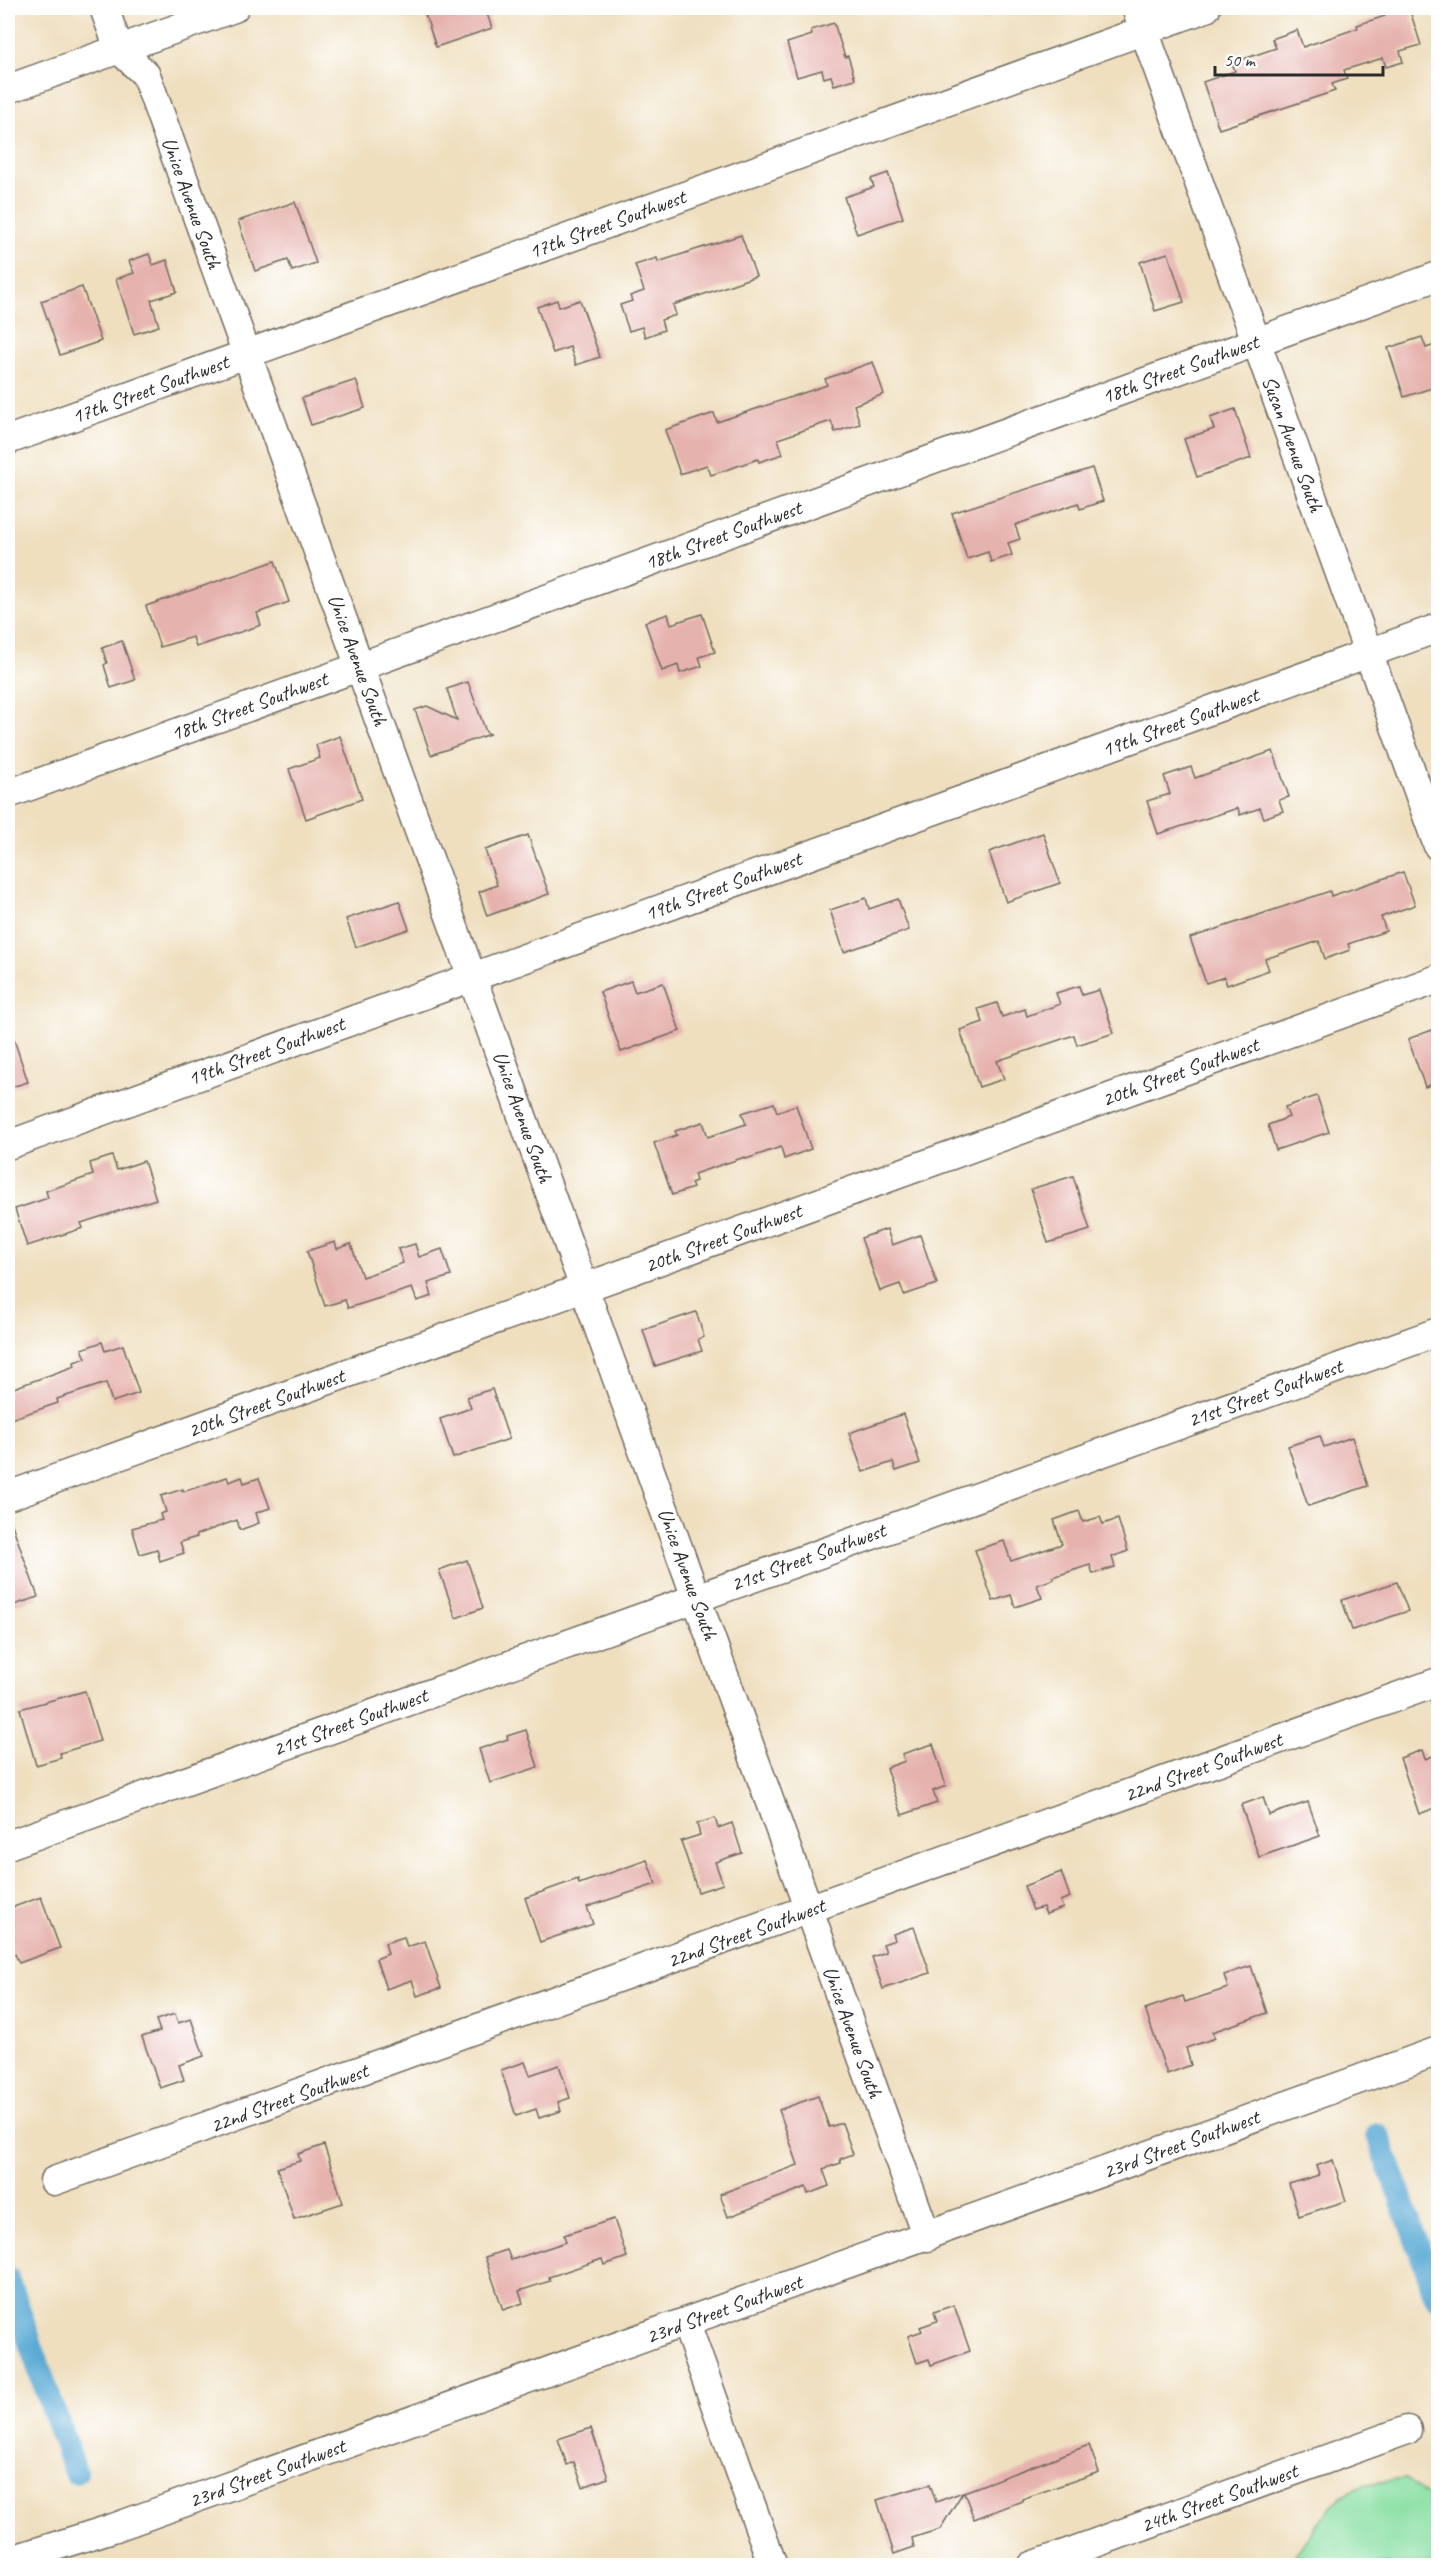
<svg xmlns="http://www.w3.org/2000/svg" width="1446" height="2573" font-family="Caveat,sans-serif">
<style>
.green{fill:#89dfa3;stroke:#5a8567;stroke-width:1.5}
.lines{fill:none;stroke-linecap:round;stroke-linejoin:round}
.canal{stroke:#59a9d4;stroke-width:24}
.building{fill:#e6b2ae}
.minor-casing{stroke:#706a5f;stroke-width:31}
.minor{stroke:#fff;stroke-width:28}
.labels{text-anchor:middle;stroke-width:4.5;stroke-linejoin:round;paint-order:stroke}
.street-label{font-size:21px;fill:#2b2b2b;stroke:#fff}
</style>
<rect width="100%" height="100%" fill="#fff"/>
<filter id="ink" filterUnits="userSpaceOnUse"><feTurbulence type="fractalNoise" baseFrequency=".0167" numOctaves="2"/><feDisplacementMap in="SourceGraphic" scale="12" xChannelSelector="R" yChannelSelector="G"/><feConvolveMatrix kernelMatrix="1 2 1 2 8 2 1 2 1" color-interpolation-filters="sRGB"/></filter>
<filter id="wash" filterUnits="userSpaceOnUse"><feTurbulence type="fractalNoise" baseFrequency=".008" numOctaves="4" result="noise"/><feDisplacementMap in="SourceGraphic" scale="24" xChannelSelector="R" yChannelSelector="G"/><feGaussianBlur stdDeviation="1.35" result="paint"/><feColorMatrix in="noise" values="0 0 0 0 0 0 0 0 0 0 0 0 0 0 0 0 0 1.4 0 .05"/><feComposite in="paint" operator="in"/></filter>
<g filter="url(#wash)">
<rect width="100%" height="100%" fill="#efdfbf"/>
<path class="green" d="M1406 2479 1438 2504V2565H1286C1309 2541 1330 2494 1364 2485 1377 2481 1392 2481 1406 2479Z"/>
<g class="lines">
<g class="canal">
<polyline points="1378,2135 1438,2300"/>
<polyline points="8,2279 75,2472"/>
</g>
</g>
<g id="blocks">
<g class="building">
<polygon points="423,8 485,8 492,28 436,47"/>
<polygon points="1382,8 1409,8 1421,45 1400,51 1403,62 1386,67 1383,58 1344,70 1347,79 1332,84 1335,91 1219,129 1203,82 1235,71 1232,63 1276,48 1272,39 1297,30 1303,47 1358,28 1357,25 1385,16"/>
<polygon points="834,23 845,57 848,56 855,79 834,85 831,76 824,78 822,70 797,77 787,43 812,35 811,30"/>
<polygon points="888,173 903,218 857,234 844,197 874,187 871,179"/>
<polygon points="295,202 316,263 292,271 288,260 255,271 238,221"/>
<polygon points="741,235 756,276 673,305 676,315 661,320 664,330 645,337 642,327 629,331 620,305 632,301 630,296 644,291 635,265 657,258 658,262"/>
<polygon points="1168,253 1184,302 1155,311 1140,262"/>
<polygon points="149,254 153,265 167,260 177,292 151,300 159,326 134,334 116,279 134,273 129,261"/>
<polygon points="82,287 101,341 60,355 41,301"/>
<polygon points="557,300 559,307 580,300 600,357 576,365 570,347 553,353 537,307"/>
<polygon points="1422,337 1426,348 1438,344 1438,386 1404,397 1388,348"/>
<polygon points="873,362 884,394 854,405 860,424 835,432 831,421 778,439 783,454 759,462 758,459 711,475 707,465 680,474 665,430 714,413 717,422 827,385 825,379"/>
<polygon points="356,380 365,408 311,425 302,398"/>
<polygon points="1235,409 1251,458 1197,477 1184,439 1214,429 1210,418"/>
<polygon points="1092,468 1103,501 1080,509 1078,503 1015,525 1020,539 1008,543 1012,555 991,562 988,552 967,559 952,513"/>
<polygon points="275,561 289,602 257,613 261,625 196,647 193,637 160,647 146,606"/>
<polygon points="668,614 671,624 702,614 715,652 699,657 702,666 680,673 678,665 662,671 645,622"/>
<polygon points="122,641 135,680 111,688 104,665 107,663 102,648"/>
<polygon points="468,682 486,732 490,734 431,755 415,710 427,706 457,720 447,689"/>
<polygon points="340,736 362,799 306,819 289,769 320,758 316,745"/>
<polygon points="1273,751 1289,797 1279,800 1283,811 1264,818 1260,808 1240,815 1238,808 1158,834 1147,801 1170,794 1164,776 1191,767 1195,778"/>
<polygon points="1043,833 1060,883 1006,902 989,852"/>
<polygon points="528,835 549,894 487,916 479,892 497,885 485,850"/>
<polygon points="1403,872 1415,905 1381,917 1386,931 1348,944 1350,950 1325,959 1319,941 1265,959 1269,970 1227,985 1224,977 1206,983 1190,938 1330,891 1331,896"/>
<polygon points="866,898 869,909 898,899 909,930 844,952 830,910"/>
<polygon points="399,901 409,929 356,947 346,919"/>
<polygon points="631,981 635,992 663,983 680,1031 621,1052 600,992"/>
<polygon points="1079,986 1082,995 1099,990 1114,1033 1077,1045 1074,1035 997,1061 1004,1079 979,1087 960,1030 983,1022 978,1009 997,1003 1002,1017 1025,1009 1027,1016 1060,1004 1056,993"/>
<polygon points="11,1030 28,1082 8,1088 8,1031"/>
<polygon points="1432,1030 1438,1049 1438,1082 1425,1087 1408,1039"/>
<polygon points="1317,1096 1329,1132 1276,1150 1268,1125 1289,1117 1285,1107"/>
<polygon points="774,1103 777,1112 796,1105 811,1149 784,1159 781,1147 746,1159 745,1157 694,1174 696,1181 691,1183 693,1188 672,1195 654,1143 677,1135 675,1131 703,1122 708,1137 746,1124 742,1113"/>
<polygon points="112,1156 117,1170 144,1161 156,1199 81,1223 83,1228 27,1246 15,1209 48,1198 46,1191 93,1175 90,1163"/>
<polygon points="1073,1176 1090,1230 1048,1243 1031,1189"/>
<polygon points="887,1229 892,1245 920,1235 937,1284 904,1295 900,1284 880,1291 861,1238"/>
<polygon points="335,1242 337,1249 351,1244 362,1277 403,1263 398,1249 415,1244 419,1257 442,1249 451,1276 428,1283 432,1296 417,1301 412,1288 348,1308 345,1300 325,1306 307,1251"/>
<polygon points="696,1312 704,1337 698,1339 702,1351 655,1366 643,1330"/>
<polygon points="102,1342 105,1351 123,1345 139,1393 112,1402 106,1383 57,1399 58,1403 8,1420 8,1390 75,1366 74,1362 86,1358 82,1349"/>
<polygon points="492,1389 509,1439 453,1458 440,1419 471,1408 467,1397"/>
<polygon points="903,1414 920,1463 896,1471 893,1462 863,1472 849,1433"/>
<polygon points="1320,1436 1324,1447 1352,1437 1368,1486 1308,1506 1288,1446"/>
<polygon points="227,1477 229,1482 242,1477 244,1483 259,1478 270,1508 256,1513 259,1523 240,1530 237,1520 196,1535 197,1537 180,1542 184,1553 160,1561 157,1549 140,1554 132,1528 162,1520 160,1514 166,1512 161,1496 183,1489 183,1492"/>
<polygon points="1079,1511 1083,1522 1100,1517 1103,1524 1118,1519 1128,1551 1112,1557 1115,1567 1093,1574 1090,1565 1053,1577 1054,1579 1037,1585 1042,1598 1015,1607 1011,1595 993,1601 975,1550 1004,1541 1011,1561 1062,1544 1054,1520"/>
<polygon points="8,1519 10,1519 38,1597 8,1607"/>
<polygon points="467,1560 483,1608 456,1618 439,1570"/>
<polygon points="1397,1582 1408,1611 1352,1630 1342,1600"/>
<polygon points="85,1691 100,1741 60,1753 61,1758 36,1765 20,1709"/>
<polygon points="526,1730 538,1767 490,1783 479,1749 508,1739 507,1736"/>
<polygon points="933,1744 946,1786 933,1791 937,1803 902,1815 886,1768 905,1761 902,1754"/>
<polygon points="1422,1750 1425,1759 1438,1754 1438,1807 1419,1814 1400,1758"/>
<polygon points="1263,1797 1269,1815 1308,1802 1320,1836 1259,1857 1241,1805"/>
<polygon points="715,1818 718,1828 732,1823 742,1853 715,1862 723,1884 698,1892 681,1841 700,1835 697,1824"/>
<polygon points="647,1860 656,1884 587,1907 593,1924 540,1942 525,1898 578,1879 579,1884"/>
<polygon points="1061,1872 1070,1897 1060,1901 1063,1908 1046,1914 1043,1907 1033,1910 1024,1886"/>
<polygon points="41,1897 60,1948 19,1963 15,1954 8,1956 8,1909"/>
<polygon points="914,1927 930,1973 883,1989 872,1957 886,1952 883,1944 895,1940 893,1934"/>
<polygon points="404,1937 407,1947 425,1941 441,1988 417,1996 412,1980 386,1989 376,1959 388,1954 385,1943"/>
<polygon points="1251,1966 1267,2013 1212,2032 1215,2038 1186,2048 1191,2065 1167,2074 1145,2009 1183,1996 1185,2002 1228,1988 1224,1975"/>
<polygon points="175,2014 178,2023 191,2019 204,2056 179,2065 184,2080 160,2088 142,2037 160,2031 156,2020"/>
<polygon points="525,2062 530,2075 559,2065 570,2098 558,2102 561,2111 539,2118 536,2109 516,2116 501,2070"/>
<polygon points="818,2096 829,2127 842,2123 853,2154 840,2159 841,2163 823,2169 829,2186 808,2194 806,2187 728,2217 720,2194 798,2165 779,2110"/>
<polygon points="324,2145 343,2203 294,2219 277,2168 300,2161 298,2154"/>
<polygon points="1333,2160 1346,2201 1299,2216 1289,2184 1319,2175 1316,2166"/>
<polygon points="614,2219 627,2257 604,2265 602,2259 549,2277 550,2281 519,2291 523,2303 503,2310 485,2257 507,2250 511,2260 566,2242 564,2235"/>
<polygon points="954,2305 970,2351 931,2365 929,2359 917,2363 908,2336 922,2331 920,2327 937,2321 934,2312"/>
<polygon points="591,2428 608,2478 583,2487 574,2462 567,2465 558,2439"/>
<polygon points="1089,2445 1099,2472 1022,2499 1022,2501 974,2519 964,2492"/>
<polygon points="930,2484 936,2502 963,2492 940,2529 912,2538 914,2547 894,2554 877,2500"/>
</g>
</g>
</g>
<g filter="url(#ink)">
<use href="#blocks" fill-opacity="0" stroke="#706a5f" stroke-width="1.5"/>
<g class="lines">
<defs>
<g id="minor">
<polyline points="104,8 119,49 146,75 927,2237"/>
<polyline points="1136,8 1438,846"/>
<polyline points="8,89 234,8"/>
<polyline points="8,440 1206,8"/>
<polyline points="8,794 1438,276"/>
<polyline points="8,1145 1438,628"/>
<polyline points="8,1496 1438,979"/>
<polyline points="8,1845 1438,1332"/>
<polyline points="54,2181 1438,1682"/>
<polyline points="686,2323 773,2566"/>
<polyline points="8,2561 113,2528 1438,2051"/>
<polyline points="1032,2566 1407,2430"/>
</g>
</defs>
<use href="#minor" class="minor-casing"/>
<use href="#minor" class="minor"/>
</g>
</g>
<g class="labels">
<g class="street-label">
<text transform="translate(192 203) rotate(70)" y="7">Unice Avenue South</text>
<text transform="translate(607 224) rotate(-20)" y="7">17th Street Southwest</text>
<text transform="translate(1180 369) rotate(-20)" y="7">18th Street Southwest</text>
<text transform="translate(150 389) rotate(-20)" y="7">17th Street Southwest</text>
<text transform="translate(1293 444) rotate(70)" y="7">Susan Avenue South</text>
<text transform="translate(723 535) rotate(-20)" y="7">18th Street Southwest</text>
<text transform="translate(358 660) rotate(70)" y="7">Unice Avenue South</text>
<text transform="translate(249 706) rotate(-20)" y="7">18th Street Southwest</text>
<text transform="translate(1180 722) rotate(-20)" y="7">19th Street Southwest</text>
<text transform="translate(723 886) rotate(-20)" y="7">19th Street Southwest</text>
<text transform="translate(266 1051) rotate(-20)" y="7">19th Street Southwest</text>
<text transform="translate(1180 1072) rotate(-20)" y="7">20th Street Southwest</text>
<text transform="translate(523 1117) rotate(70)" y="7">Unice Avenue South</text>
<text transform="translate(723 1238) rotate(-20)" y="7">20th Street Southwest</text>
<text transform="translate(1265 1393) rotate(-20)" y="7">21st Street Southwest</text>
<text transform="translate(266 1403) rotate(-20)" y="7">20th Street Southwest</text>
<text transform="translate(808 1557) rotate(-20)" y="7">21st Street Southwest</text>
<text transform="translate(688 1574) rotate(70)" y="7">Unice Avenue South</text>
<text transform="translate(350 1722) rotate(-20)" y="7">21st Street Southwest</text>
<text transform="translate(1203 1767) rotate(-20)" y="7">22nd Street Southwest</text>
<text transform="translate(746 1933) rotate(-20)" y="7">22nd Street Southwest</text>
<text transform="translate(853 2032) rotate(70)" y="7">Unice Avenue South</text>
<text transform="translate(289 2098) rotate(-20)" y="7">22nd Street Southwest</text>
<text transform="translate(1181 2144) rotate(-20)" y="7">23rd Street Southwest</text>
<text transform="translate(724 2309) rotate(-20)" y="7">23rd Street Southwest</text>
<text transform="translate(267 2473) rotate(-20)" y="7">23rd Street Southwest</text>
<text transform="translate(1219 2498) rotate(-20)" y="7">24th Street Southwest</text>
</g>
</g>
<rect width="1446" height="2573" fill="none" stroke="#fff" stroke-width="30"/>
<path d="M1215 66v9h168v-9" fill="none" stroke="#2b2b2b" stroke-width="3"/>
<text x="1224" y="66" font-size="18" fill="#2b2b2b" stroke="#ffffff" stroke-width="4.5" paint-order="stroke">50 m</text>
</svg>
